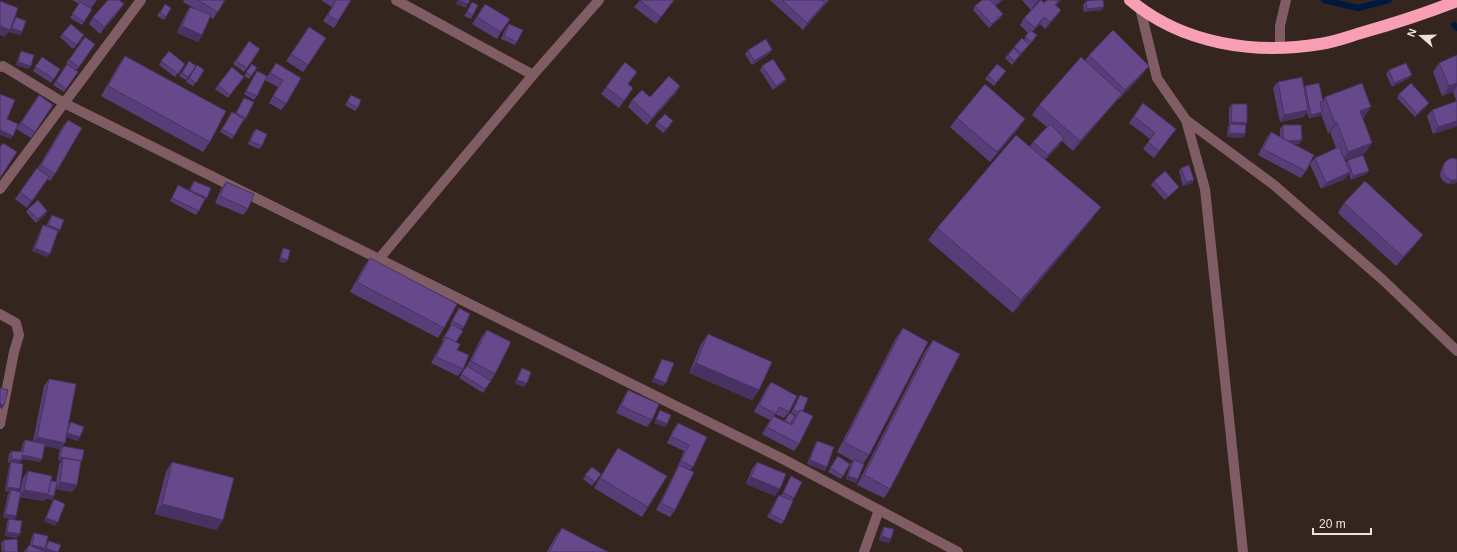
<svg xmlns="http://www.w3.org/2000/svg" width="1457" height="552" font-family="Helvetica,sans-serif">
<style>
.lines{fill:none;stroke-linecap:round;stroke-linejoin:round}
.stream{stroke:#001741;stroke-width:6}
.minor{stroke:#805c64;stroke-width:10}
.highway{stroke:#f89fb5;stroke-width:12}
.wall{fill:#583e78;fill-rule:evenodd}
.shaded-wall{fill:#473261}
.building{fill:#66488b;stroke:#473261}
</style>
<rect width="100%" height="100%" fill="#34261f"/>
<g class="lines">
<g class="stream">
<polyline points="1324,0 1358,8 1389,0"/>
<polyline points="1454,25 1457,28"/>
</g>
<g class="minor">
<polyline points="396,0 533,75 599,0"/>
<polyline points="1140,8 1157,78 1186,120 1205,189 1243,552"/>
<polyline points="1280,48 1280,26 1286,0"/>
<polyline points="0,67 3,66 64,103 783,459 958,552"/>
<polyline points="1186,120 1274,185 1383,280 1457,351"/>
<polyline points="0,189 141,0"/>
<polyline points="379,259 533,75"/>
<polyline points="0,314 16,323 19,335 14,352 0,424"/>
<polyline points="864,552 879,510"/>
</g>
<path class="highway" d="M1130 0C1182 44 1255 55 1320 44 1335 42 1350 36 1364 32 1396 23 1426 13 1457 1"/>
</g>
<g class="wall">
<polygon points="72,0 97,0 91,8 92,9 82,25 70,18 79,4"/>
<polygon points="184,0 225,0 213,19 210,17 202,35 198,42 177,33 186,13 190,7 196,9 183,2"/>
<polygon points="321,0 351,0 334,28 323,21 332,7"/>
<polygon points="640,0 674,0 656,24 634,7"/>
<polygon points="770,0 829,0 803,30"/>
<polygon points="982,0 1003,0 995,6 1003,14 1000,18 989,28 973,10 975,6"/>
<polygon points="1022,0 1042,0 1044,3 1047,0 1061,0 1056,5 1061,10 1056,17 1045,29 1040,24 1032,32 1032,42 1012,65 1005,58 1014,47 1024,40 1028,33 1020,25 1024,18 1037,4 1031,10"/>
<polygon points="1086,1 1102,10 1084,12 1083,5"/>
<polygon points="472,2 473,15 471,19 464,16"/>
<polygon points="165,4 166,17 164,20 157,16"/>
<polygon points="485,4 501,32 497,39 472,24"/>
<polygon points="119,11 100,34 89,24 93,17"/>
<polygon points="16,17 22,32 20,35 9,32 12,24 5,37"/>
<polygon points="509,24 517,42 515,45 501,39 506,27"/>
<polygon points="309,27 326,38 303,72 286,61"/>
<polygon points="62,34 82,39 73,49 60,37"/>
<polygon points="85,37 95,44 76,71 66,63"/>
<polygon points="249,41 260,49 244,72 233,64"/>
<polygon points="748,50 770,53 752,65 745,54"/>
<polygon points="21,51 29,69 16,65 19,55"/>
<polygon points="169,51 185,64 175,77 159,65"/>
<polygon points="1089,55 1142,75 1118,100 1118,99 1073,151 1062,141 1059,145 1045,160 1092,219 1013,313 928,240 937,228 1030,146 1033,142 1047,127 1032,115 1039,105 1085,61"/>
<polygon points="1457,55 1457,126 1433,134 1427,116 1432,110 1457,102 1453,92 1442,96 1433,72 1439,63"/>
<polygon points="125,56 210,142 203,152 101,96 118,66"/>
<polygon points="42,57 60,69 51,83 33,71"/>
<polygon points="189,61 196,66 186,80 179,76"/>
<polygon points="276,63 301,78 286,104 281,110 269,103 278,87 265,80"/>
<polygon points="67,64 78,72 64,92 53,85"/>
<polygon points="252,64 257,68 249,79 244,76"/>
<polygon points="197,65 204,70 193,86 186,82"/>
<polygon points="762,66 786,79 784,82 773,90 760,70"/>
<polygon points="232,67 244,77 228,98 215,89"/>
<polygon points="1389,70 1409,78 1392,87 1386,74"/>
<polygon points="257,71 257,96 254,100 244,94"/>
<polygon points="988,75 1003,75 994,86 985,79"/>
<polygon points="1278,82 1304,88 1305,86 1323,101 1325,97 1371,107 1364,117 1363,118 1372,143 1365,153 1345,160 1346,163 1348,160 1369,171 1366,174 1351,180 1349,173 1345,179 1321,189 1310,164 1315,158 1336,148 1330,132 1328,133 1321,114 1320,116 1309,118 1307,112 1304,117 1280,122 1273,88"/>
<polygon points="628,85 633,88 619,108 601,94 606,87"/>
<polygon points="680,86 676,93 647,125 628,107 632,100 650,97"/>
<polygon points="1399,94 1429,103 1426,107 1415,117 1397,98"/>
<polygon points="351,95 358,108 355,111 345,105"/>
<polygon points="244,98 246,118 244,121 243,121 232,139 220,132 232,112 235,114"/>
<polygon points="34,102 35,132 31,138 16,129"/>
<polygon points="1232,104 1246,125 1245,134 1243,138 1227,137 1228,127 1229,126 1229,108"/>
<polygon points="1134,116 1176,129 1154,158 1143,149 1150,139 1129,123"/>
<polygon points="957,118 1018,129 990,162 950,127"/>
<polygon points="68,120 55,174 50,181 47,179 27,208 15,199 37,168 38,168 63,126"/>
<polygon points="657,122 671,125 663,133 655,126"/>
<polygon points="1283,125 1299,144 1293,144 1306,171 1301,178 1258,155 1266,139 1271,132 1280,137 1280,129"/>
<polygon points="256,129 262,146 259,149 248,144 253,132"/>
<polygon points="1457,159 1457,182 1454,184 1448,184 1443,181 1440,176 1441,170 1446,161"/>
<polygon points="1181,168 1194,180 1192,183 1183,186 1179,171"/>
<polygon points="194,181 204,201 196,215 170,201 178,185 189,191 192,184"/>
<polygon points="1154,181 1179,187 1176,190 1165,200 1151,185"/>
<polygon points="226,182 248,209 243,215 215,203 221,189"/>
<polygon points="1344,203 1416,244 1396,266 1338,213"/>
<polygon points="28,209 47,211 45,215 36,223 26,212"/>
<polygon points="52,215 48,257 32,251 41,229 43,225 46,226 50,218"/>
<polygon points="283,248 286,263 279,262 281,252"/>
<polygon points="370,258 444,328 438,338 350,292 363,268"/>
<polygon points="459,308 464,327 461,330 456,342 457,350 463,369 458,376 431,363 443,341 442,340 451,325 450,324"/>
<polygon points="903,328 869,455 863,464 858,479 856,483 846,479 851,463 853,461 837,452 896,338"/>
<polygon points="487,330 495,374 483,393 459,378 467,366 482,336"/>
<polygon points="708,334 759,390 752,400 689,373 701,344"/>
<polygon points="933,340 890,489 884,498 857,485 926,350"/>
<polygon points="662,359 666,383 663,386 652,382 660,362"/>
<polygon points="522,368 527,383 524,387 515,383 520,371"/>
<path d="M49 379 68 425 71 422 78 441 66 437 65 443 60 449 63 446 81 463 77 485 72 492 55 489 54 496 52 500 46 498 44 501 20 497 16 516 14 520 17 538 5 536 7 522 9 519H10L3 517 8 494 10 492 5 491 9 466 11 463H8L9 454 12 451 21 452 23 443 25 440 33 441 44 386ZM45 446 60 449 58 460 61 461 59 465 56 482 51 481 28 471 23 478 20 492H18L19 463 22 459 40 462 42 459Z"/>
<polygon points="771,382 789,412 784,418 775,414 774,416 784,421 790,413 795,416 796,415 791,413 798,398 800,395 803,411 799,444 794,451 762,434 770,420 754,412 766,389"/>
<polygon points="628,390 652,420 647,427 616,413 624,397"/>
<polygon points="660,410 667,424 665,427 654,423 658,414"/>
<polygon points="678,423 707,437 693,467 690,470 675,510 670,517 656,510 677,468 684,451 667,443 673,430"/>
<polygon points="817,441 825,471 807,464 815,444"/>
<polygon points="618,448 648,507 642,517 594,488 612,457"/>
<polygon points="838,456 843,476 841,479 828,472"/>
<polygon points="172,462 223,520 216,530 155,514 166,472"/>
<polygon points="757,462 775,496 746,484 752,469"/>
<polygon points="592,467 601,474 592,486 583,479"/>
<polygon points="791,476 794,498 792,501 784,521 781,524 767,517 777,498 779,495 781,496"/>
<polygon points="54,499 55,526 44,521 52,502"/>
<polygon points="884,527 889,543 879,540 882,530"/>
<polygon points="562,528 608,552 547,552 555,537"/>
<polygon points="34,533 46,544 49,541 58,552 24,552 29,545 30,545 32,536"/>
<polygon points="4,540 18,552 2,552 1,543"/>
</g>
<g class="shaded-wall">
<polygon points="458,0 468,4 466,8 455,4"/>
<polygon points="1001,0 1003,0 995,7 997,3"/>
<polygon points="1039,0 1042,0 1031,10 1035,3"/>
<polygon points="1059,0 1061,0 1050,11 1055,5"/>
<polygon points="825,3 820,10 803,30 807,23"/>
<polygon points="124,4 119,11 100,34 104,27"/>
<polygon points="1104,7 1102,10 1084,12 1087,9"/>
<polygon points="1061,10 1056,17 1045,29 1050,22"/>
<polygon points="1003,14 1000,18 989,28 992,24"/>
<polygon points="1044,17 1040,24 1030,34 1035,28"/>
<polygon points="0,26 10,30 5,37 0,35"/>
<polygon points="182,26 202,35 198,42 177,33"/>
<polygon points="12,28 22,32 20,35 9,32"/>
<polygon points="1029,45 1018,58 1012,65 1021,53"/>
<polygon points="772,50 770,53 752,65 754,61"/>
<polygon points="18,62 31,66 29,69 16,65"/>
<polygon points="1149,66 1142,75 1118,100 1125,90"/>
<polygon points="1412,75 1409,78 1392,87 1394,83"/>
<polygon points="786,79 784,82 773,90 776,86"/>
<polygon points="1457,83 1457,86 1453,92 1442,96 1449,86"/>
<polygon points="680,86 676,93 647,125 652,118"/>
<polygon points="1122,94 1115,103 1073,151 1080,141"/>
<polygon points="1429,103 1426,107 1415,117 1417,114"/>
<polygon points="1371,107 1364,117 1353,121 1360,111"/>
<polygon points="1308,110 1304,117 1280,122 1284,115"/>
<polygon points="1322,112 1320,116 1309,118 1311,115"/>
<polygon points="1025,119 1018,129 990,162 997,152"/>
<polygon points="1457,121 1457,126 1433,134 1438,127"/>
<polygon points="1231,122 1247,123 1245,126 1230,124"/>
<polygon points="1337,122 1330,132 1328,133 1335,123"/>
<polygon points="0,130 13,136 11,139 0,135"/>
<polygon points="1229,133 1245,134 1243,138 1227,137"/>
<polygon points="1064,138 1059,145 1043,162 1048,155"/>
<polygon points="1302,140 1299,144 1281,144 1283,141"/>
<polygon points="1372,143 1365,153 1341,162 1348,152"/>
<polygon points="1369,171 1366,174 1351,180 1353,176"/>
<polygon points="1350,172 1345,179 1321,189 1326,183"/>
<polygon points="1194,180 1192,183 1183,186 1186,182"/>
<polygon points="1451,180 1457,180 1457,182 1454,184 1448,184"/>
<polygon points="190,190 207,198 204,201 188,194"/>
<polygon points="1101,207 1092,219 1013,313 1021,300"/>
<polygon points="47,211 45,215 36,223 38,219"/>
<polygon points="48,225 60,230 58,233 46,228"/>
<polygon points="1423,235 1416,244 1396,266 1403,257"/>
<polygon points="35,248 50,254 48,257 32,251"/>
<polygon points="281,258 288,260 286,263 279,262"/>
<polygon points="696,363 759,390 752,400 689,373"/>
<polygon points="654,378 666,383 663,386 652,382"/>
<polygon points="517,380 527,383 524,387 515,383"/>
<polygon points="0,404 4,405 2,409 0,408"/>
<polygon points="656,419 667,424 665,427 654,423"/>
<polygon points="67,433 80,437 78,441 64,436"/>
<polygon points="37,437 65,443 60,449 32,444"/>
<polygon points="22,455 42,459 40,462 19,458"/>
<polygon points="60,457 82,461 79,464 63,458 61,461 58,460"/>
<polygon points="11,459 22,460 19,464 8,463"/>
<polygon points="810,460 827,467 825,471 807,464"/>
<polygon points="848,476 858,479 856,483 846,479"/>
<polygon points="751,477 780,489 775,496 746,484"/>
<polygon points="60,482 77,485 72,492 55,489"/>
<polygon points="7,487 20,489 17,493 11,490 10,492 5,491"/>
<polygon points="24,490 48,494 44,501 19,496"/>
<polygon points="48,495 54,496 52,500 46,499"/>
<polygon points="162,504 223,520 216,530 155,514"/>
<polygon points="5,514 16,516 14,520 3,517"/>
<polygon points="46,518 58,522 55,526 44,521"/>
<polygon points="7,532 20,534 17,538 5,536"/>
<polygon points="882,536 891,539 889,543 879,540"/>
<polygon points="32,545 45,548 43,552 29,549"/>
<polygon points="46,548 56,552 43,552"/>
</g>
<g class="building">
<polygon points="108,0 119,0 124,4 104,27 93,17"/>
<polygon points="197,0 225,0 218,12"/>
<polygon points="336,0 351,0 338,21 328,15"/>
<polygon points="458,0 470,0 468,4"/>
<polygon points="639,0 674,0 661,17"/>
<polygon points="782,0 821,0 825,3 807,23"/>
<polygon points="982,0 990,0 1003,14 992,24 975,6"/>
<polygon points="995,0 1001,0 997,3"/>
<polygon points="1033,0 1039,0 1035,3"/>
<polygon points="1041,0 1044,3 1047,0 1059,0 1055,5 1061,10 1050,22 1044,17 1035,28 1024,18"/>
<polygon points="1097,0 1103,0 1104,7 1087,9 1086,1"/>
<polygon points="0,1 18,8 10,30 0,26"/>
<polygon points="80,2 92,9 84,22 72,14"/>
<polygon points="472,2 478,5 473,15 467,12"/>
<polygon points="165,4 171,8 166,17 160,13"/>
<polygon points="485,4 510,19 501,32 477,17"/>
<polygon points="190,7 211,15 202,35 182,26"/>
<polygon points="16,17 26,21 22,32 12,28"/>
<polygon points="71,24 84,35 76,45 62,34"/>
<polygon points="509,24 523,30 517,42 504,36"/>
<polygon points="309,27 326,38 308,65 291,54"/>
<polygon points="1030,30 1037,35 1032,42 1025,37"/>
<polygon points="1113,30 1149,66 1125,90 1089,55"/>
<polygon points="85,37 95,44 79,67 69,60"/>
<polygon points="1022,38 1029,45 1021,53 1014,47"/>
<polygon points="766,39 772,50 754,61 748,50"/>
<polygon points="249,41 260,49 247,68 236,61"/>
<polygon points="1014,48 1020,55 1014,61 1008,55"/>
<polygon points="21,51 34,55 31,66 18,62"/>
<polygon points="169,51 185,64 178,74 161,61"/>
<polygon points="1457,55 1457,83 1449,86 1439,63"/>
<polygon points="125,56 226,111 210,142 108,86"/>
<polygon points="42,57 60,69 54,79 35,67"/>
<polygon points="1081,57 1122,94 1080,141 1039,105"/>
<polygon points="773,59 786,79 776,86 762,66"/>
<polygon points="189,61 196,66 188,77 182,73"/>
<polygon points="625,62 637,72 628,84 633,88 624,101 606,87"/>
<polygon points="276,63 301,78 286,104 273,96 283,80 270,73"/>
<polygon points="1406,63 1412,75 1394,83 1389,70"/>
<polygon points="67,64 78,72 66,89 56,81"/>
<polygon points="252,64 257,68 251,76 246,72"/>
<polygon points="997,64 1006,71 996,83 988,75"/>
<polygon points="197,65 204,70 196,83 189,78"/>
<polygon points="232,67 244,77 230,95 218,85"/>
<polygon points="257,71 267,76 257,96 246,91"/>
<polygon points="669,76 680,86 652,118 632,100 642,90 650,97"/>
<polygon points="1302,77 1308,110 1284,115 1278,82"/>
<polygon points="1319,83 1323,101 1322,102 1320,102 1322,112 1311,115 1305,86"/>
<polygon points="1362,83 1371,107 1360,111 1372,143 1348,152 1337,122 1335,123 1325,97"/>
<polygon points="1411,83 1429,103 1417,114 1399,94"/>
<polygon points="985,84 1025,119 997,152 957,118"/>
<polygon points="0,94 15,100 7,119 18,124 13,136 0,130"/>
<polygon points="39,95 53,105 35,132 21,123"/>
<polygon points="351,95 361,100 358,108 347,102"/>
<polygon points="244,98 254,102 246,118 236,113"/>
<polygon points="1457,101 1457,121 1438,127 1432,110"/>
<polygon points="1143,103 1176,129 1159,151 1148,142 1155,133 1134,116"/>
<polygon points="1232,104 1247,104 1247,123 1231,122"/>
<polygon points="232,112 244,119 234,136 222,129"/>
<polygon points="665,114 673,121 666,129 657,122"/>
<polygon points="68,120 82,128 55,174 41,165"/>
<polygon points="1050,124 1064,138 1048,155 1033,142"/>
<polygon points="1230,124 1246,125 1245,134 1229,133"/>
<polygon points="1283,125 1301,125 1302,140 1287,141 1283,139"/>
<polygon points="256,129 267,134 262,146 250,141"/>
<polygon points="1271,132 1314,155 1306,171 1263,149"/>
<polygon points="1016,135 1101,207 1021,300 937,228"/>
<polygon points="3,143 17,152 0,178 0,147"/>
<polygon points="1339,147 1350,172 1326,183 1315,158"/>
<polygon points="1363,155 1369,171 1353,176 1348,160"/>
<polygon points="1451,158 1457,159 1457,180 1451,180 1446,177 1443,172 1443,166 1446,161"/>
<polygon points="1189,165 1194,180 1186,182 1181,168"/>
<polygon points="37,168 49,177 32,201 20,192"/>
<polygon points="1165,171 1179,187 1168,197 1154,181"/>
<polygon points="194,181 211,188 207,198 190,190"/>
<polygon points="1365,181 1423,235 1403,257 1344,203"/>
<polygon points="226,182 254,194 248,209 220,196"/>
<polygon points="178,185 205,199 199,211 172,198"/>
<polygon points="38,200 47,211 38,219 28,209"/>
<polygon points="52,215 64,220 60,230 48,225"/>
<polygon points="43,225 58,231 50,254 35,248"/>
<polygon points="283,248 290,250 288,260 281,258"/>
<polygon points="370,258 457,304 444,328 357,282"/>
<polygon points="459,308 470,314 464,327 452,321"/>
<polygon points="452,324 463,331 456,342 446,337 445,338 444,337"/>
<polygon points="903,328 928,342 869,455 844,442"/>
<polygon points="487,330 511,342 495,374 471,361"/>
<polygon points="708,334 772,362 759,390 696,363"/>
<polygon points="446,337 460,344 457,350 469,355 463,369 436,357"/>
<polygon points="933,340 960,354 890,489 864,475"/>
<polygon points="662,359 674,363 666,383 654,378"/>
<polygon points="467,366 491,381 485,389 461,374"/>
<polygon points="522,368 531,372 527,383 517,380"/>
<polygon points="49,379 76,384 65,443 37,437"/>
<polygon points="771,382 797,396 789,412 779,407 776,414 759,405"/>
<polygon points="0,388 8,390 4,405 0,404"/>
<polygon points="628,390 659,404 652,420 621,406"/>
<polygon points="800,395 808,398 803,411 800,410 798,412 793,410"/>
<polygon points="660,410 671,415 667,424 656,419"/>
<polygon points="800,410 813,416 799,444 767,427 773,416 792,425"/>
<polygon points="790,413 795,416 790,424 785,420"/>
<polygon points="71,422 84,427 80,437 67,433"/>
<polygon points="678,423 707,437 693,467 681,461 689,445 671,436"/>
<polygon points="25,440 45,444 42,459 22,455 22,460 11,459 12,451 23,452"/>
<polygon points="817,441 834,447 827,467 810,460"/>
<polygon points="63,446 84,450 82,461 60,457"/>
<polygon points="618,448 667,476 648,507 600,478"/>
<polygon points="838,456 850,464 843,476 830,468"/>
<polygon points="63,458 81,461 77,485 60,482"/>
<polygon points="854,460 864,464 858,479 848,476"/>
<polygon points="11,462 23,464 20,489 7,487"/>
<polygon points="172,462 234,478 223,520 162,504"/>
<polygon points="757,462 786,474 780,489 751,477"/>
<polygon points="679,465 694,472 675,510 661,503"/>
<polygon points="592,467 601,474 595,482 585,475"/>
<polygon points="28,471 52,476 48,494 24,490"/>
<polygon points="791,476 802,482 794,498 783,493"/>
<polygon points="51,481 57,482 54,496 48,495"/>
<polygon points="11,490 21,492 16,516 5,514"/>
<polygon points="779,495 793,501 784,521 770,514"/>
<polygon points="54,499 65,504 58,522 46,518"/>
<polygon points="9,519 22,521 20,534 7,532"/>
<polygon points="884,527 894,529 891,539 882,536"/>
<polygon points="562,528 608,552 549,552"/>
<polygon points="34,533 48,536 45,548 32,545"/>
<polygon points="17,539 18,552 4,552 4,540"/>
<polygon points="49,541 61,545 58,552 56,552 46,548"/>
<polygon points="29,545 45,552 26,552"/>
</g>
<g transform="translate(1421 36) rotate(290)" stroke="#34261f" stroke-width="3" paint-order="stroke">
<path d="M0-3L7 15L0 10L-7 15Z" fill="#ede3de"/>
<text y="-6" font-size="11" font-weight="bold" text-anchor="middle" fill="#ede3de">N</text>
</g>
<path d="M1313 528v6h58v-6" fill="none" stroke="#ede3de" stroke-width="2"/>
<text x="1319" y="528" font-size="12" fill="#ede3de" stroke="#34261f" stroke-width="3" paint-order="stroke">20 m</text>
</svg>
